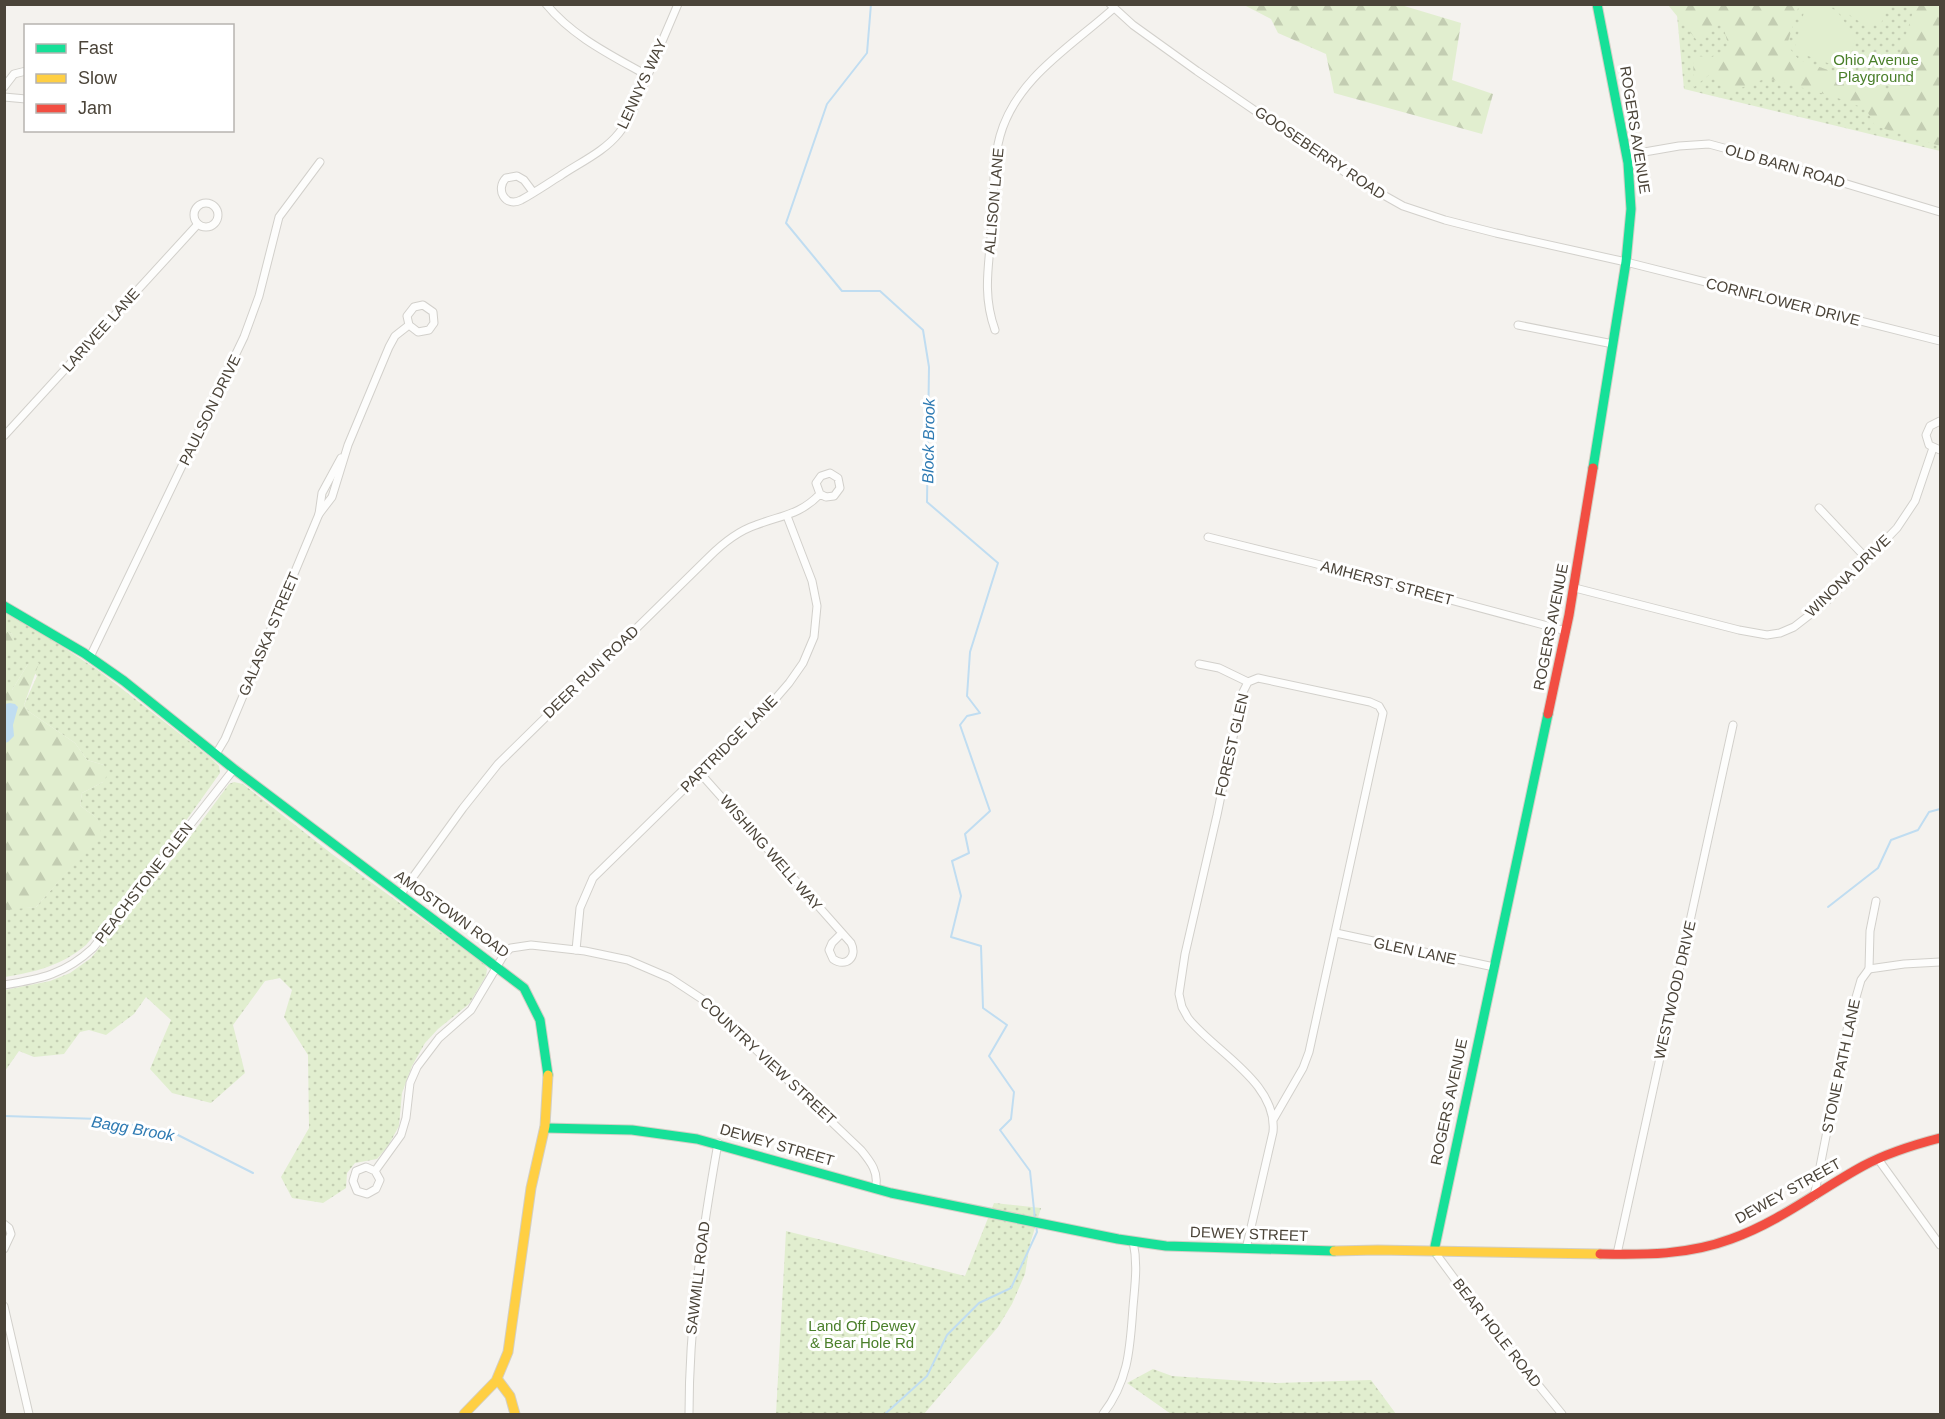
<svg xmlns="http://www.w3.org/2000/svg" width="1945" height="1419" font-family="Helvetica,sans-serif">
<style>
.grass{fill:url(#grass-dots)}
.forest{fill:url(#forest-firs)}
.garden{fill:#e1eecf}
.water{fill:#c0ddf1}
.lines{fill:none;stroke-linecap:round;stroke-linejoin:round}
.stream{stroke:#c0ddf1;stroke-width:2}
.street-casing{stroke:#d2d0cb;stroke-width:9}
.fast-casing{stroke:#d3cfc5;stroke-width:11}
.slow-casing{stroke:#d3cfc5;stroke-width:11}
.jam-casing{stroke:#d3cfc5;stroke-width:11}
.street{stroke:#fdfdfc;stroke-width:7}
.fast{stroke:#16e098;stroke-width:9}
.slow{stroke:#ffcf43;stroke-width:9}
.jam{stroke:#f24e42;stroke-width:9}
.labels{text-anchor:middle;stroke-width:6;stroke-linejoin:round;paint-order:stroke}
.park-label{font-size:15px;fill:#4a7f2a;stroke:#fff}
.street-label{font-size:15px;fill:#4b4439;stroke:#fff}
.water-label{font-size:16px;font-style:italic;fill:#2e7ab2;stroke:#fff}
</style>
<defs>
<pattern id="grass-dots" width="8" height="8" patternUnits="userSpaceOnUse" patternTransform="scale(1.5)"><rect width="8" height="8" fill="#e1eecf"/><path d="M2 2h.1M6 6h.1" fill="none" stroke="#c3cdb2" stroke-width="1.8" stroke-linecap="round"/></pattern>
<pattern id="forest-firs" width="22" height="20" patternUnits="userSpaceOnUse" patternTransform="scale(1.5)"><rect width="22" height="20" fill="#e1eecf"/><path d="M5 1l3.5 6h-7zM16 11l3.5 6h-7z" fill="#c3cdb2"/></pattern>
</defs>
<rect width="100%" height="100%" fill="#f4f2ee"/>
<g class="grass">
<polygon points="1706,4 1940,5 1940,151 1684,89 1677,15"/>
<path d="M5 612 48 637 99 671 211 758 219 766 220 773 165 850 86 945C61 966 35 972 5 977L4 909 36 907 100 834C100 813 92 817 80 805L82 793 103 782 104 765 87 760 75 743 28 711 24 705 37 676 28 664 12 690H5V659L14 642 12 634 5 630Z"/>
<polygon points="234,782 243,784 332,854 484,964 487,969 486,976 469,1004 438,1029 425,1043 412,1066 402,1093 399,1126 388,1146 377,1159 355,1163 347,1173 346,1188 323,1203 292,1198 281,1177 309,1128 308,1055 284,1017 292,990 280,978 265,981 233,1025 245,1073 211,1103 172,1093 150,1069 171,1020 146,997 134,1014 106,1035 89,1030 80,1032 64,1054 34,1057 19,1051 5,1071 5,990 50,981 70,973 91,958 184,845 229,784"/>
<polygon points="994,1203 1041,1208 1030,1244 1025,1274 1012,1304 998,1327 924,1414 776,1414 786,1231 965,1276"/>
<polygon points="1153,1369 1172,1376 1276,1383 1371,1380 1396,1414 1171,1414 1127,1383"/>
</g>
<g class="forest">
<polygon points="1244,5 1401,5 1461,23 1452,80 1493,94 1482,134 1334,93 1326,54 1278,33 1271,19"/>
<polygon points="1668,5 1799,5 1787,45 1799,60 1889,91 1915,5 1940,5 1940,146 1875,126 1866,109 1835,97 1767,78 1728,93 1714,71 1694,87 1693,56 1712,57 1729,48 1722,22 1699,43"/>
<polygon points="5,630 12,634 15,643 5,659"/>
<path d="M35 661 39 663 24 705 28 711 75 743 87 760 104 765 108 774 103 782 82 793 80 805C92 817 100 813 101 834L36 907 6 910 4 690H12L28 664Z"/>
</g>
<g class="garden">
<path d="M1806 4C1839 4 1838 12 1855 39L1847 70 1794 51Z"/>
<polygon points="1837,5 1886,5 1881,25 1860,22 1839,8"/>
</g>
<polygon class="water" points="10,703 15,704 18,707 13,725 14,736 8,742 5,743 5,704"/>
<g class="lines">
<g class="stream">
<polyline points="871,4 867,53 827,104 786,223 842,291 880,291 923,330 929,367 927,502 998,563 970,652 967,696 980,713 967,716 960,725 990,811 965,834 969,853 952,861 961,896 951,937 981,946 983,1008 1007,1025 989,1056 1014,1092 1011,1119 1000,1130 1030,1171 1035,1219"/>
<polyline points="1828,907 1878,868 1891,840 1918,830 1929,812 1940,809"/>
<polyline points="4,1116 100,1119 172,1132 253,1173"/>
<polyline points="885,1414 927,1376 947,1335 979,1303 1011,1288 1037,1232 1036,1225"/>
</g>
<defs>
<g id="street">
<path d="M546 4C573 37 611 55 648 76"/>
<polyline points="1110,4 1133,25 1197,71 1355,179 1403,206 1445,220 1496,233 1626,262 1940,341"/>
<polyline points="4,87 14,74 26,71"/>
<polyline points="4,97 26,99"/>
<polyline points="1627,155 1679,146 1709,144 1757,157 1940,212"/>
<path d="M533 192 524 180 517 176 506 178C495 189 505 208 521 200 534 193 547 184 560 176 579 163 604 152 619 133 631 118 638 98 646 80 656 55 667 30 678 4"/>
<circle cx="206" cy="215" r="12"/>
<polyline points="1518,325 1613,344"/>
<path d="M995 330C982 294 989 264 992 227 994 196 992 166 1000 136 1016 78 1072 46 1114 8"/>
<polyline points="1940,421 1930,426 1926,435 1929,445 1940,450"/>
<polyline points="4,436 198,224"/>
<polyline points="1819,508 1867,559"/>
<polyline points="319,514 322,493 341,458"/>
<polyline points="1208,537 1313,563 1566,631"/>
<polyline points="1575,588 1739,630 1767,635 1780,633 1794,627 1825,603 1897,528 1915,501 1933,448"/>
<polyline points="90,657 244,337 259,296 279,217 320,162"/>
<polyline points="1199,664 1219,668 1248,682"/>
<polyline points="216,754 225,739 319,514 332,497 348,445 389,347 395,336 409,325 418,332 429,330 434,323 433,312 423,305 414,307 407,316 409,325"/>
<path d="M700 773 851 943C858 957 846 968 833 959L829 950 832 943 842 933"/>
<path d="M400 895 463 808 498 764 709 557C723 543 738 531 756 525 782 515 800 515 820 494L826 497 834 496 840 488 838 478 830 473 821 476 816 483 820 494"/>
<polyline points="1336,933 1494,967"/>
<polyline points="576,950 580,908 593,878 770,705 789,683 803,663 814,637 817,606 812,581 787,516"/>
<polyline points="1869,969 1904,964 1940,962"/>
<path d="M4 985C41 979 65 974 93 948L234 769"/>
<polyline points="1878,1159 1940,1245"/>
<path d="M375 1171 380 1180 376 1189 367 1194 357 1191 353 1181 356 1171 366 1167 375 1171 401 1135 406 1118 410 1083 417 1067 439 1038 471 1010 505 953 511 948 531 945 585 951 628 960 670 978 705 1001 861 1150C870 1161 880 1173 875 1189"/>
<polyline points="1814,1197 1848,1025 1861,980 1869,969 1870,931 1876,901"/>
<polyline points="4,1224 9,1228 11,1234 4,1249"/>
<path d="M1246 1249 1273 1132C1278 1083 1215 1052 1188 1018L1182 1007 1179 994 1185 954 1217 815 1242 694 1248 682 1258 678 1370 702 1379 706 1383 713 1309 1052 1303 1068 1273 1120"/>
<polyline points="1434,1251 1482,1316 1562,1414"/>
<polyline points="1617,1254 1733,725"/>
<polyline points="4,1306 29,1414"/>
<path d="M689 1414C689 1323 702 1233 718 1143"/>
<path d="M1103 1414C1129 1380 1130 1348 1133 1307 1135 1284 1138 1264 1133 1241"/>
</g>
<g id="fast">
<polyline points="1593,468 1626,262 1631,209 1628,163 1597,4"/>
<polyline points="4,606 84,653 124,681 234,769 524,988 540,1020 548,1075"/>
<polyline points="545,1128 632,1130 697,1139 891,1193 1118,1239 1166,1246 1334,1251"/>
<polyline points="1434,1251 1548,714"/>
</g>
<g id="slow">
<polyline points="1334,1251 1378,1250 1600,1254"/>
<polyline points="498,1380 510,1396 515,1414"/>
<polyline points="464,1414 496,1381 508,1352 531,1188 545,1126 548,1075"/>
</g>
<g id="jam">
<polyline points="1548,714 1569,615 1593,468"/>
<path d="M1600 1254C1645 1255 1688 1255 1731 1239 1779 1222 1819 1190 1863 1166 1887 1153 1913 1145 1940 1138"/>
</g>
</defs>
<use href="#street" class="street-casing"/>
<use href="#fast" class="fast-casing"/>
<use href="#slow" class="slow-casing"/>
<use href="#jam" class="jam-casing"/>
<use href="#street" class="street"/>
<use href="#fast" class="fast"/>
<use href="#slow" class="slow"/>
<use href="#jam" class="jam"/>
</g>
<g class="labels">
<g class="park-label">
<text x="1876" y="65">Ohio Avenue<tspan x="1876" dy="17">Playground</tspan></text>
<text x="862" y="1331">Land Off Dewey<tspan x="862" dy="17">&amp; Bear Hole Rd</tspan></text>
</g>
<g class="street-label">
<text transform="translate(642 84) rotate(-65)" y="5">LENNYS WAY</text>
<text transform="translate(1635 130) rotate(81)" y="5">ROGERS AVENUE</text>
<text transform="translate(1320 153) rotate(34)" y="5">GOOSEBERRY ROAD</text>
<text transform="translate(1785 166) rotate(16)" y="5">OLD BARN ROAD</text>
<text transform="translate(994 201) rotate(-85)" y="5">ALLISON LANE</text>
<text transform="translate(1783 302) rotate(14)" y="5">CORNFLOWER DRIVE</text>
<text transform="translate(101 330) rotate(-48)" y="5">LARIVEE LANE</text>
<text transform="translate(210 410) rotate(-64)" y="5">PAULSON DRIVE</text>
<text transform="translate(1848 576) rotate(-44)" y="5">WINONA DRIVE</text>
<text transform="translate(1387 583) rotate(15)" y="5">AMHERST STREET</text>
<text transform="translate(1551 627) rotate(-79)" y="5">ROGERS AVENUE</text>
<text transform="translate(269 634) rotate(-67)" y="5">GALASKA STREET</text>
<text transform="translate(591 672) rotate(-44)" y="5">DEER RUN ROAD</text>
<text transform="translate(729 744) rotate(-45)" y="5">PARTRIDGE LANE</text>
<text transform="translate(1232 745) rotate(-77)" y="5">FOREST GLEN</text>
<text transform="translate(771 853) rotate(49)" y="5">WISHING WELL WAY</text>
<text transform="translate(144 883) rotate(-52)" y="5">PEACHSTONE GLEN</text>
<text transform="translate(452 914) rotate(36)" y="5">AMOSTOWN ROAD</text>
<text transform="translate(1415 951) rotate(12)" y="5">GLEN LANE</text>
<text transform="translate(1675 990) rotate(-77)" y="5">WESTWOOD DRIVE</text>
<text transform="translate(768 1061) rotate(43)" y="5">COUNTRY VIEW STREET</text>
<text transform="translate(1841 1066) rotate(-78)" y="5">STONE PATH LANE</text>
<text transform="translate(1449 1102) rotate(-78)" y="5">ROGERS AVENUE</text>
<text transform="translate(777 1145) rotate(16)" y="5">DEWEY STREET</text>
<text transform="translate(1788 1191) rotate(-29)" y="5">DEWEY STREET</text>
<text transform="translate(1249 1234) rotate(2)" y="5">DEWEY STREET</text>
<text transform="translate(698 1278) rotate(-83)" y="5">SAWMILL ROAD</text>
<text transform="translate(1497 1333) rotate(52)" y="5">BEAR HOLE ROAD</text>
</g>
<g class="water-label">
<text transform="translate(928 441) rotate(-89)" y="6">Block Brook</text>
<text transform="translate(133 1128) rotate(10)" y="6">Bagg Brook</text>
</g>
</g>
<rect width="1945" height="1419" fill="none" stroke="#4b4439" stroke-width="12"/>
<rect x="24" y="24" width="210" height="108" fill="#ffffff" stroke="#b7b4b0" stroke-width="1.5"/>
<rect x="36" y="44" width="30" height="9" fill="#16e098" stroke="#b7b4b0" stroke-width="1.5"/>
<text x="78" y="54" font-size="18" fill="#4b4439">Fast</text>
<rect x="36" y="74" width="30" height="9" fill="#ffcf43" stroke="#b7b4b0" stroke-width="1.5"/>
<text x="78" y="84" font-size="18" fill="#4b4439">Slow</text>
<rect x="36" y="104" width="30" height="9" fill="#f24e42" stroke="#b7b4b0" stroke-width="1.5"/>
<text x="78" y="114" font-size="18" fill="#4b4439">Jam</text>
</svg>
